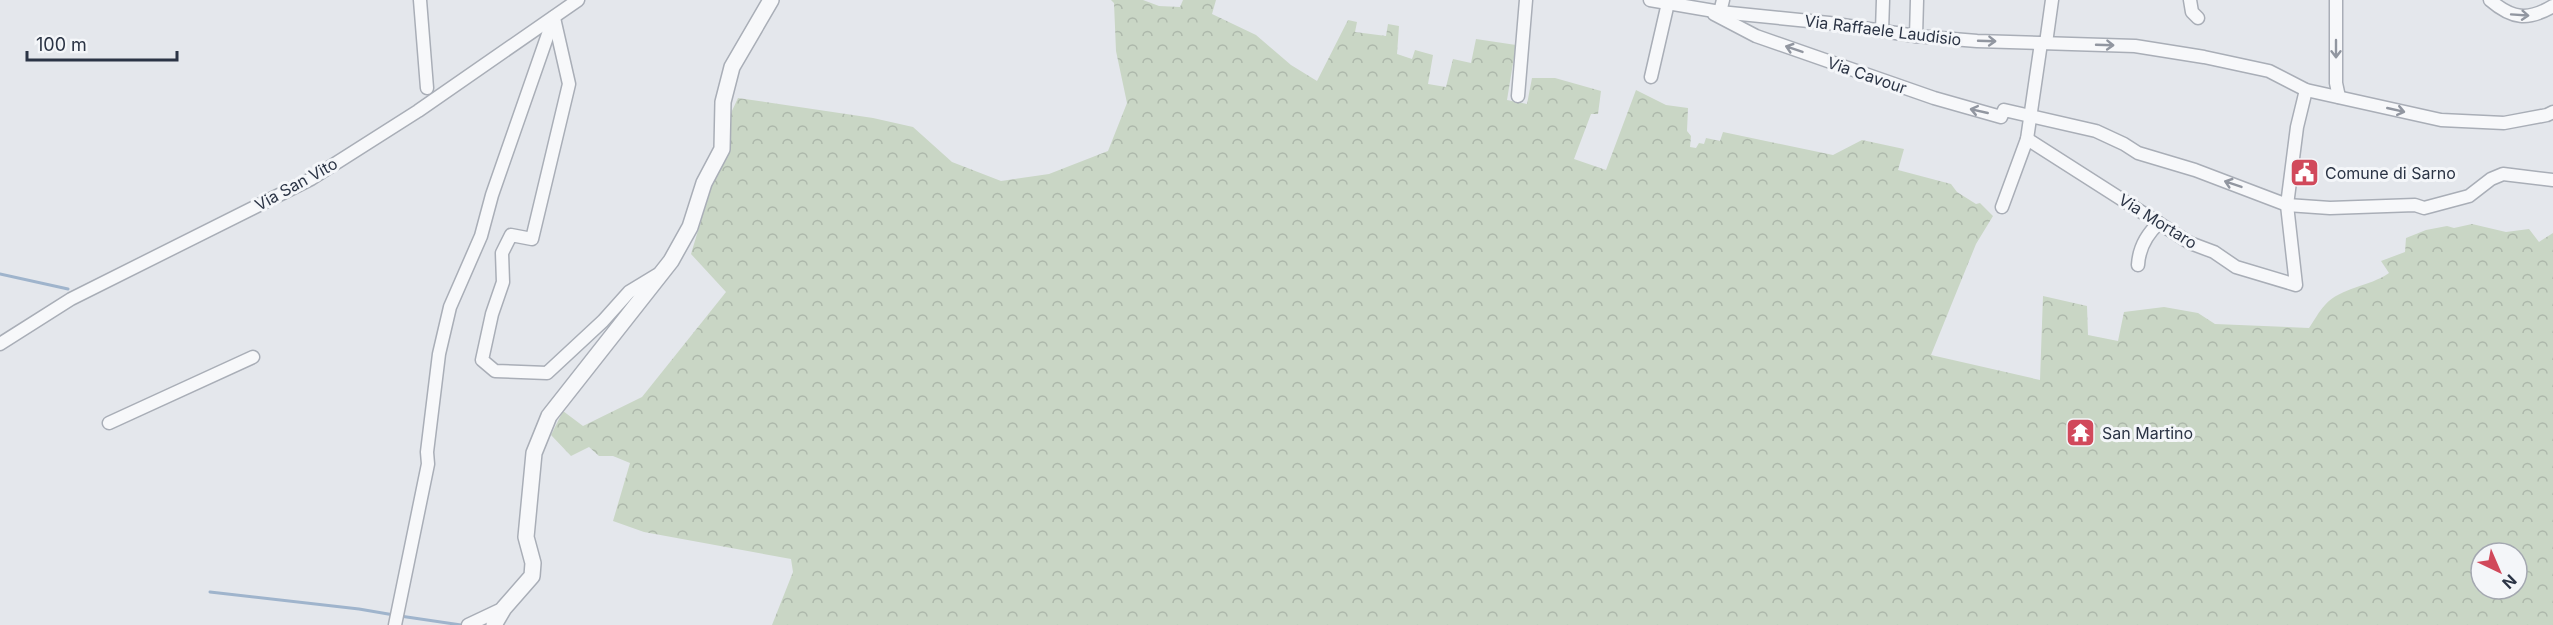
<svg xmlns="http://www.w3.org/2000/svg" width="2553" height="625" font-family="Inter,sans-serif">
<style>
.forest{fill:url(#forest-crowns);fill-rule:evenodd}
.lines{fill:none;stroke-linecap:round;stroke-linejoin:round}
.stream{stroke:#9fb4cc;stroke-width:3}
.minor-casing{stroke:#a9aeb7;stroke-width:15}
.tertiary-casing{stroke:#a9aeb7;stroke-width:18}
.minor{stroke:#f7f8fa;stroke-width:12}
.tertiary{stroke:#f7f8fa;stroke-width:15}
.oneway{stroke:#9196a0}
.labels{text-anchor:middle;stroke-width:6;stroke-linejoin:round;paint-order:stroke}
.street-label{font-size:16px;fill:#2b3445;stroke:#f4f6f9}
.poi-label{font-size:16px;fill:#2b3445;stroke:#f4f6f9;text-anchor:start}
</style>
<defs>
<pattern id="forest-crowns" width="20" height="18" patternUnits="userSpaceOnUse" patternTransform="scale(1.5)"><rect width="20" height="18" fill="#c9d6c5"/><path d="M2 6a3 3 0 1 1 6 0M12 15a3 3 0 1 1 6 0" fill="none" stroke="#adb8ab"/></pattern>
</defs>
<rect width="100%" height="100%" fill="#e4e7ec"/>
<path class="forest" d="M1111 0H1143L1159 6 1180 7 1183 0H1216L1212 14 1256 35 1291 65 1317 81 1348 20 1357 22 1355 32 1386 36 1388 24 1399 26 1397 54 1412 59 1415 50 1433 55 1428 84 1446 87 1453 59 1471 63 1476 39 1516 45 1507 100 1527 104 1532 78H1555L1601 91 1598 114H1591L1574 159 1606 170 1636 90 1666 105 1688 108 1687 131 1691 136 1690 147 1696 148 1699 143 1704 144 1706 138 1720 141 1723 132 1833 155 1862 140 1904 149 1898 170 1951 184 1957 192 1976 204 1980 203 1993 216 1976 244 1931 355 2040 380 2043 296 2087 306 2088 335 2118 341 2124 312 2164 307 2198 313 2215 324 2309 328C2314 321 2319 311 2325 305 2341 287 2369 287 2389 273L2381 261 2405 252 2406 238 2426 230 2447 226 2454 228 2472 224 2506 232 2529 229 2539 242 2553 233V625H772L793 572 791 559 644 532 613 521 630 463 613 456H599L589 447 571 456 551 435 563 411 583 426 642 397 726 292 691 254 711 187 728 154 731 113 738 98 873 118 913 127 952 162 1001 181 1049 174 1108 151 1127 103 1116 51 1114 3ZM2481 553H2517V589H2481Z"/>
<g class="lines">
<g class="stream">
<polyline points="0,274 68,289"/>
<polyline points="210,592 359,609 394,615"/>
<polyline points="400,616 461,625"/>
</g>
<defs>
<g id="minor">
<polyline points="420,0 427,88"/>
<polyline points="1650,0 1720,12 1829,23 1916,36 1977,41 2135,46 2204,57 2269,71 2306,90 2441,120 2504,123 2547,115 2553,112"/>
<polyline points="2190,0 2192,12 2198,18"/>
<polyline points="2336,0 2336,83 2339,97"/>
<path d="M2490 0C2512 19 2528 21 2553 6"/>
<polyline points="1720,12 1723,0"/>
<polyline points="1714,14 1756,36 1934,98 2001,117 2004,110 2096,131 2124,144 2138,153 2195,170 2287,205 2330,208 2415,205 2424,208 2469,196 2491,179 2503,174 2553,180"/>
<polyline points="554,18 569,84 532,239 511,235 502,253 503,282 492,314 482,360 495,371 547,373 603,321 629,292 657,275"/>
<polyline points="1882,31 1883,0"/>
<polyline points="1916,36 1917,0"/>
<polyline points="2046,43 2052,0"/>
<polyline points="1651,77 1668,3"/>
<polyline points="1518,96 1526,0"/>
<polyline points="2027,139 2190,243 2214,252 2236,267 2296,285 2287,205 2297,127 2306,90"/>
<polyline points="2002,207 2027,139 2041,43"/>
<path d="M2138 265C2139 248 2147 234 2159 223"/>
<polyline points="0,344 71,299 311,179 418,111 578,0"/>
<polyline points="109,423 253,357"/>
<polyline points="395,625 428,464 427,452 439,354 450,307 481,236 492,195 554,17"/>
<polyline points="468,625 504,608"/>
</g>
<polyline id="tertiary" points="494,625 504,608 532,576 533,563 526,537 534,453 549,416 671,261 690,227 704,183 722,149 723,102 732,67 771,0"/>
</defs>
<use href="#minor" class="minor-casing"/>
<use href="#tertiary" class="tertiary-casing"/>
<use href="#minor" class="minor"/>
<use href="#tertiary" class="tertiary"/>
</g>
<defs><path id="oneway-shaft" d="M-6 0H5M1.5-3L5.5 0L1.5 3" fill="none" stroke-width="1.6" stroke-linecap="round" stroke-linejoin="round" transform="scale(1.5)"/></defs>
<g class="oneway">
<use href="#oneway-shaft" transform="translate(2520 15) rotate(4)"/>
<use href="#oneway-shaft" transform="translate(1987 41) rotate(2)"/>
<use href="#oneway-shaft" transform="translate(2105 45) rotate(2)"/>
<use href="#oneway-shaft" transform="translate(1794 49) rotate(-161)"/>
<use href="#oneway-shaft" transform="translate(2336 49) rotate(90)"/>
<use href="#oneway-shaft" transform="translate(2396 110) rotate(13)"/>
<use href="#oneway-shaft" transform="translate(1979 111) rotate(-167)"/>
<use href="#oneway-shaft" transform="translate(2233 184) rotate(-161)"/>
</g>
<defs>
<symbol id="civic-square" viewBox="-11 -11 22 22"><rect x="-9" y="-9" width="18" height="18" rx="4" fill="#d1495b" stroke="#f4f6f9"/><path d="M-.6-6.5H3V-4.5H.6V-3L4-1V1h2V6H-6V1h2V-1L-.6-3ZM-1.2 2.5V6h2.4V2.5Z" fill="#fff"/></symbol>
<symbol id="temple-square" viewBox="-11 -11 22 22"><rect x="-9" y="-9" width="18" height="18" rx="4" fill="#d1495b" stroke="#f4f6f9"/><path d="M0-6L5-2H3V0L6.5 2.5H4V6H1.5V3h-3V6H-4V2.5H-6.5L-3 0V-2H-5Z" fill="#fff"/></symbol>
</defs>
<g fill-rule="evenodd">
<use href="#civic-square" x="2288" y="156" width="33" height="33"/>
<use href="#temple-square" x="2064" y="416" width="33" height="33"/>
</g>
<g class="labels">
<g class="street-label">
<text transform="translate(1883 30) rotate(7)" y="6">Via Raffaele Laudisio</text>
<text transform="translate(1867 75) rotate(19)" y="6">Via Cavour</text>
<text transform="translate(296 184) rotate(-29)" y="6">Via San Vito</text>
<text transform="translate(2158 221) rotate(32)" y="6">Via Mortaro</text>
</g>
<g class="poi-label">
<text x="2325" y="179">Comune di Sarno</text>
<text x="2102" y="439">San Martino</text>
</g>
</g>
<g transform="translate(2499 571) rotate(136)"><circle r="28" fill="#f4f6f9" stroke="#a4a8b1" stroke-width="1.5"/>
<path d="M0-4.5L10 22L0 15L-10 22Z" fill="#d1495b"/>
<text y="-9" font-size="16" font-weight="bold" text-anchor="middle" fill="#2b3445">N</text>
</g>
<path d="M27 51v9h150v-9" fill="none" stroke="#2b3445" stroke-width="3"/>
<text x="36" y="51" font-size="18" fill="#2b3445" stroke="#f4f6f9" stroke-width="4.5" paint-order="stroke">100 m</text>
</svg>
